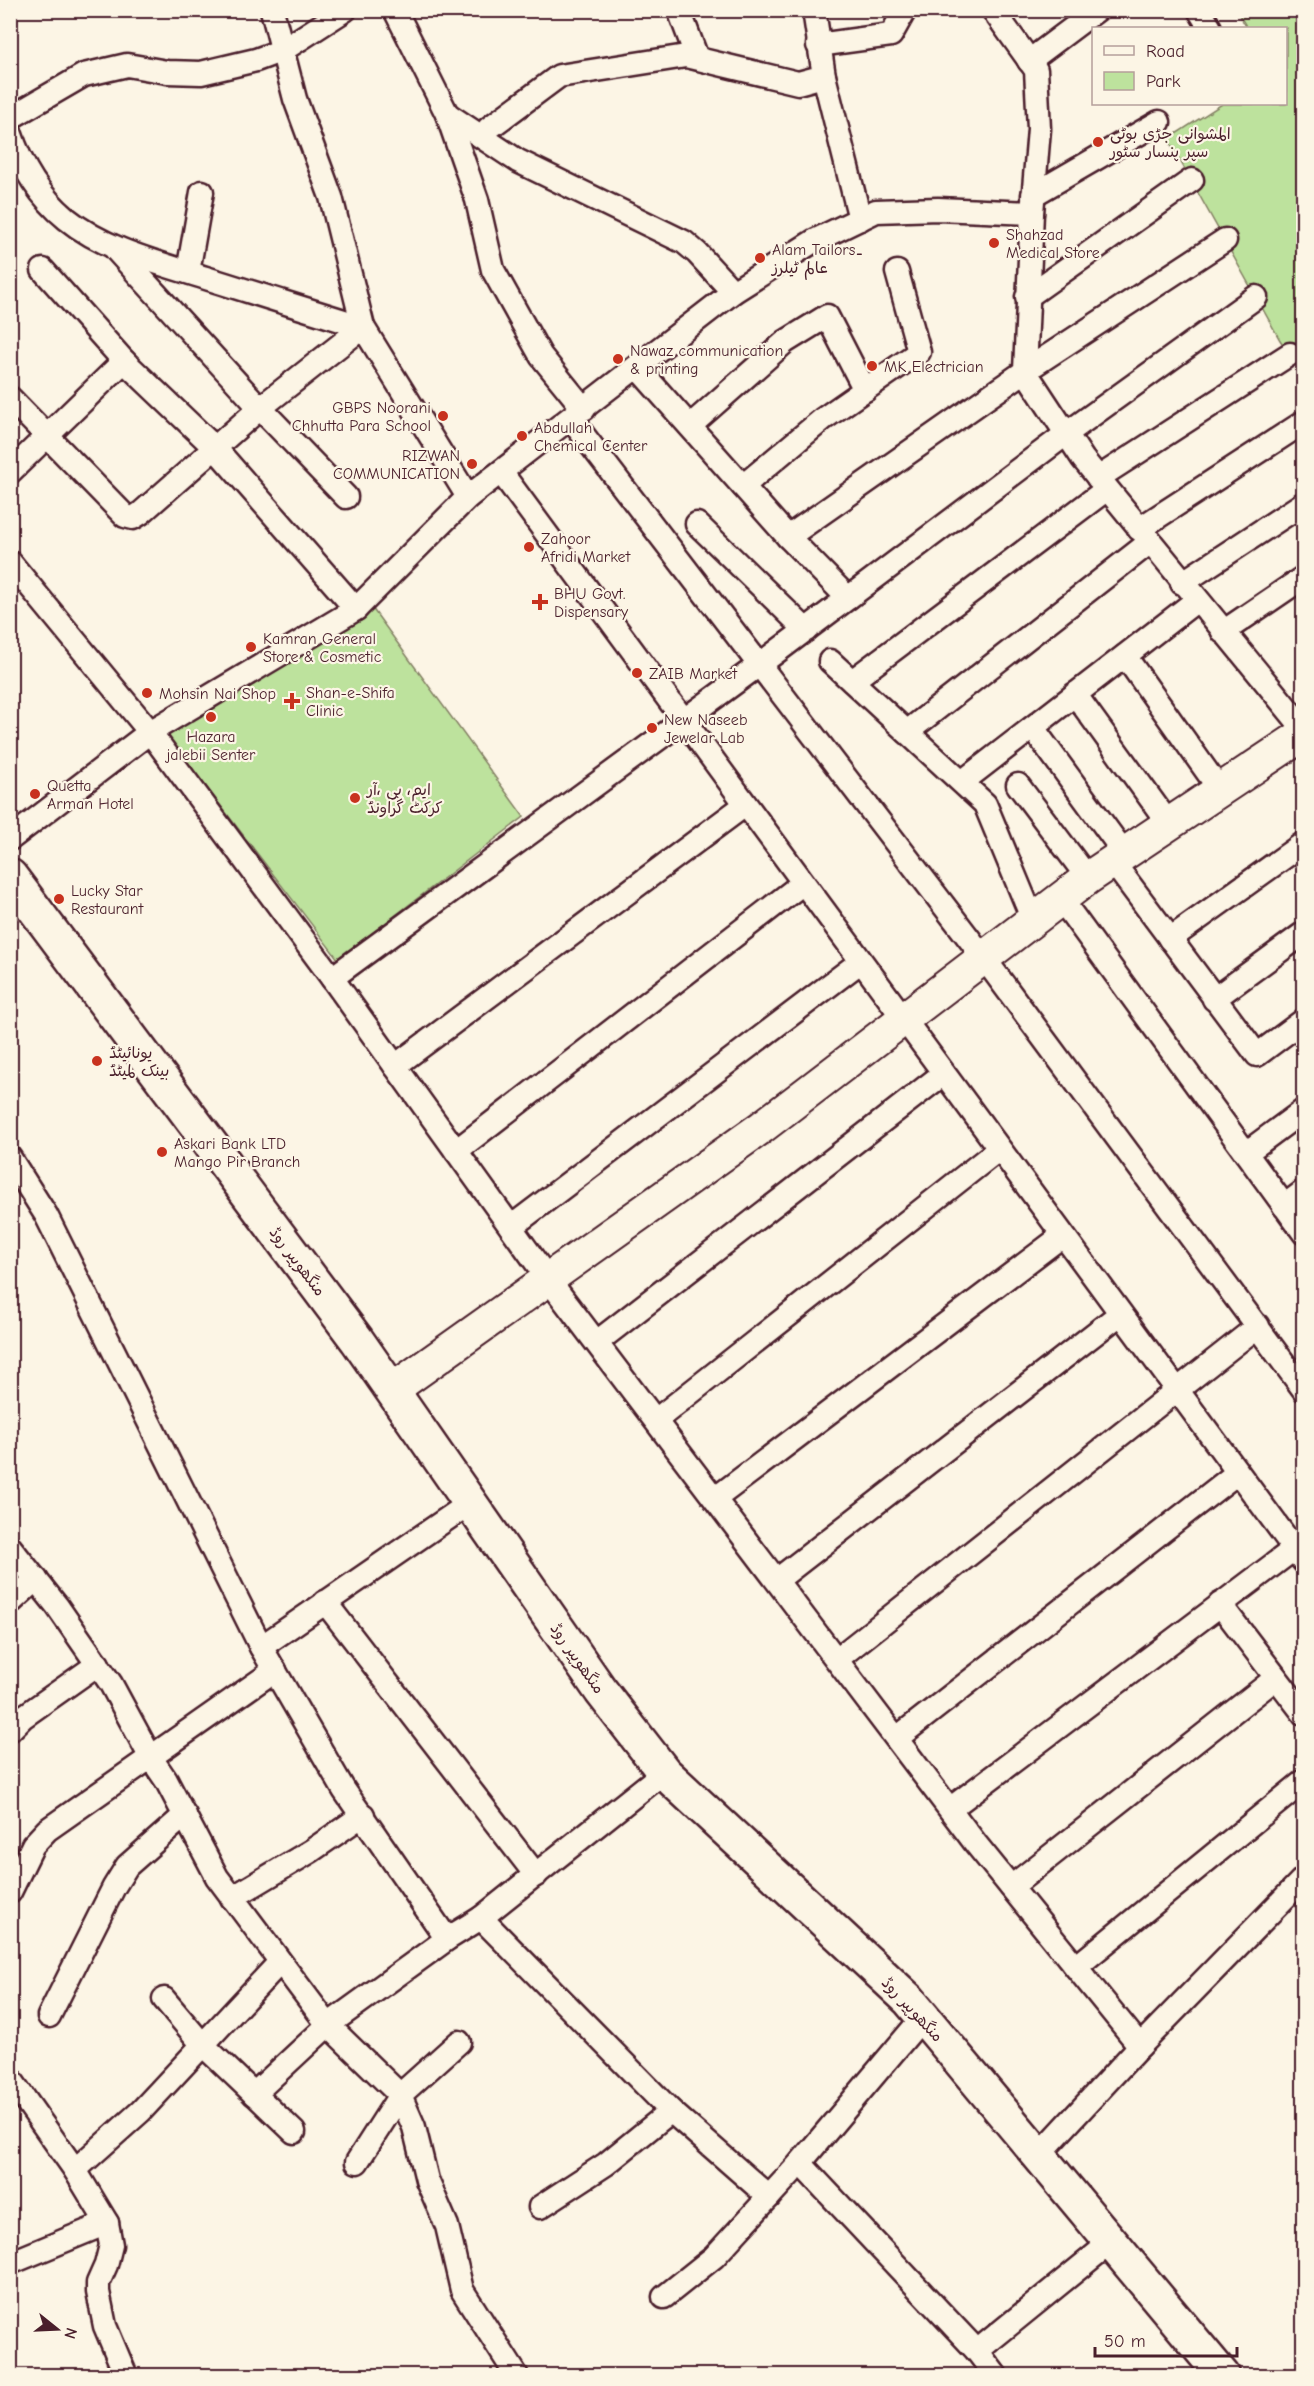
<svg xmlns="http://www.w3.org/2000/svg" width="1314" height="2386" font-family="'Comic Neue','Playpen Sans Arabic',sans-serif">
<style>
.green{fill:#bde29d;stroke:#848064;stroke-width:1.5}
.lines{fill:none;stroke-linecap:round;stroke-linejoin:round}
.street-casing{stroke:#4a1f2b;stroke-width:27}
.secondary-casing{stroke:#4a1f2b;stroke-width:36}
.primary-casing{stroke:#4a1f2b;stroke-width:38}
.street{stroke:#fcf5e5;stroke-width:22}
.secondary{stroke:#fcf5e5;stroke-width:32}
.primary{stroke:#fcf5e5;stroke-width:33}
.poi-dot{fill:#c8321e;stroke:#fcf5e5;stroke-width:2}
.labels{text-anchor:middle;stroke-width:4.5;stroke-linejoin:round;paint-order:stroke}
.poi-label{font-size:16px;fill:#4a1f2b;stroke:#fcf5e5;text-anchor:start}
.street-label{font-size:16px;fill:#4a1f2b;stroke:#fcf5e5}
</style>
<rect width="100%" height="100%" fill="#fcf5e5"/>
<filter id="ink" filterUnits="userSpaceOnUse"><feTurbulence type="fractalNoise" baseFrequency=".0167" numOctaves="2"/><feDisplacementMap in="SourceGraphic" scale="12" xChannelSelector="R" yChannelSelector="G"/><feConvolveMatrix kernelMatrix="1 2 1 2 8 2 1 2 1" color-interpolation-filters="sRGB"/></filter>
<g filter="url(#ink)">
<g class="green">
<polygon points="1237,11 1303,11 1303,374 1280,340 1168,139 1222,104 1286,104 1286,28 1247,28"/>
<polygon points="364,597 524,817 338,959 165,733"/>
</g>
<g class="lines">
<defs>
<g id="street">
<polyline points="395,10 447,114 477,200 493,270 541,356 584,409"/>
<polyline points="679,10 697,58"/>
<polyline points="993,10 1036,70 1039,129 1032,213 1025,371 1083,459 1304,729"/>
<polyline points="1199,10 1210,28"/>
<polyline points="818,45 891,35 905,10"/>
<polyline points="1029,61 1097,10"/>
<polyline points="824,76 860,219"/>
<polyline points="447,114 518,161 684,242 697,253 733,292"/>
<polyline points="10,118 84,75 127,65 167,72 201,73 256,60 283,50 345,10"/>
<polyline points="489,128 559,76 686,56 798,83 824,76 814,10"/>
<path d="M10 132C21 166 39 196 67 219 105 250 160 263 206 278 258 294 311 311 363 327L468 497"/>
<polyline points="1033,195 1159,122"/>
<polyline points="116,250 260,408 346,497"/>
<polyline points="43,270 124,361 215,448 356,609"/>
<polyline points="188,272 202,192"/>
<polyline points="1027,297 1192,180"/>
<polyline points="637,367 788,537 848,598"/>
<polyline points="10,398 125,516 133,518 141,513 260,408 363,327 331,197 295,99 272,10"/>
<polyline points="571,419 984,958 1304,1390"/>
<polyline points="690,426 785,342 827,316 865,390"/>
<polyline points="10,472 124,361"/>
<polyline points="501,472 1304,1562"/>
<polyline points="1098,478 1290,354"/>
<polyline points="743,486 823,419 919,352 897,272"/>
<polyline points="697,524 806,630"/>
<polyline points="1139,529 1304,422"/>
<polyline points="788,537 1025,371 1225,240"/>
<polyline points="10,562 150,732 332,978 548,1279 976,1844 1140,2046"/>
<polyline points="1182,583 1304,503"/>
<polyline points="1223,632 1304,577"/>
<polyline points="1125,656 1220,790"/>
<polyline points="830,661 985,804 1033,920"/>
<polyline points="852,681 1107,489"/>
<polyline points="1075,694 1169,824"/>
<polyline points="1033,728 1125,854"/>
<polyline points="907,732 1150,542"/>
<polyline points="962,782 1197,600"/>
<polyline points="1018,785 1088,878"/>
<polyline points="10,839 150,732 356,609 468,497 733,292 814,241 876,211 938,209 1032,213"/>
<polyline points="1113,862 1257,1055 1304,1020"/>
<polyline points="1061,899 1304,1233"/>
<polyline points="1170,939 1304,843"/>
<polyline points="332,978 759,665 1066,434 1256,297"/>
<polyline points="1214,999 1304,933"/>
<polyline points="395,1066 745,805"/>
<polyline points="456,1151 803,883"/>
<polyline points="1246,1153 1304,1110"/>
<polyline points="10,1158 46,1215 261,1647 344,1790 447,1939"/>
<polyline points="1284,1206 1304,1191"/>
<polyline points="511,1227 860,962"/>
<polyline points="597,1342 943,1074"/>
<polyline points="656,1420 999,1149"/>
<polyline points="716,1498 1062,1236"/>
<polyline points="10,1547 57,1606 111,1684 151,1758 166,1780 217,1877 328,2025 400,2095 357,2162"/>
<polyline points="777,1580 1120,1314"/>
<polyline points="325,1602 536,1875"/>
<polyline points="10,1603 36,1579"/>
<polyline points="1220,1604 1304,1714"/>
<polyline points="261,1647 470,1503"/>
<polyline points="837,1659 1258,1326"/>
<polyline points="10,1730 23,1717 98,1664"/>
<polyline points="897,1738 1237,1473"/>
<polyline points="950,1809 1294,1549"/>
<polyline points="1011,1887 1276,1678"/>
<polyline points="10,1892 33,1845 47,1830 275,1670"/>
<polyline points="232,1898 311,1851 363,1815"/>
<polyline points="481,1918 671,2111 769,2197"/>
<polyline points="1076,1967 1304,1781"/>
<polyline points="164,1999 202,2044 294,2132"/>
<polyline points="49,2016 114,1887 127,1866 185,1815"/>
<polyline points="459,2042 400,2095 414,2127 427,2180 447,2226 462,2290 517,2376"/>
<polyline points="10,2078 75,2170 107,2223 111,2245 106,2265 98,2283 98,2292 105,2326 126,2376"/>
<polyline points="254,2094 328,2025 447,1939 481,1918 664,1772"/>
<polyline points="1039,2155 1140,2046 1304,1878"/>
<polyline points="800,2163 977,2351 996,2376"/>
<polyline points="75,2170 141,2111 280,1962"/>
<polyline points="540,2207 606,2164 671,2111"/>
<polyline points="10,2263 107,2223"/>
<polyline points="664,2297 714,2257 800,2163 923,2017"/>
<polyline points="977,2351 1111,2242"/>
</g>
<polyline id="secondary" points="392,1390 762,1127 1088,878 1304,734"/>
<polyline id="primary" points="10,876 357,1340 601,1691 664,1772 909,2000 1223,2376"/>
</defs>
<use href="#street" class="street-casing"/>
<use href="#secondary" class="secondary-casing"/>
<use href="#primary" class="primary-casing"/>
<use href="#street" class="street"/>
<use href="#secondary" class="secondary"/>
<use href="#primary" class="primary"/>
</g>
</g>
<g class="poi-dot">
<circle cx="1098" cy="142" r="6"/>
<circle cx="994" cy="243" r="6"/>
<circle cx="760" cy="258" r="6"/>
<circle cx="618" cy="359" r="6"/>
<circle cx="872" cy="366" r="6"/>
<circle cx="443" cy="416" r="6"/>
<circle cx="522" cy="436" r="6"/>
<circle cx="472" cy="464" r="6"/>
<circle cx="529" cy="547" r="6"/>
<path d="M537 593h6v6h6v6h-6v6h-6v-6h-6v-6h6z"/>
<circle cx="251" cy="647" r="6"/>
<circle cx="637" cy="673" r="6"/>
<circle cx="147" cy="693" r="6"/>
<path d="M289 692h6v6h6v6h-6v6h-6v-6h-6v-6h6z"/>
<circle cx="211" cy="717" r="6"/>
<circle cx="652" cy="728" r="6"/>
<circle cx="35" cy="794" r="6"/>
<circle cx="355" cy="798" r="6"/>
<circle cx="59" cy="899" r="6"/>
<circle cx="97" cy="1061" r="6"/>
<circle cx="162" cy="1152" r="6"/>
</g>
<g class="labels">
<g class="poi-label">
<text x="1110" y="139">المشوانی جڑی بوٹی<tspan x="1110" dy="18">سپر پنسار سٹور</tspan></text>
<text x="1006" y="240">Shahzad<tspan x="1006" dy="18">Medical Store</tspan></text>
<text x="772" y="255">Alam Tailors۔<tspan x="772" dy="18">عالم ٹیلرز</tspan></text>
<text x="630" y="356">Nawaz communication<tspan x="630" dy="18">&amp; printing</tspan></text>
<text x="884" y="372">MK Electrician</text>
<text x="431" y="413" text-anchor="end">GBPS Noorani<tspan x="431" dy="18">Chhutta Para School</tspan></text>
<text x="534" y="433">Abdullah<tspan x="534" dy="18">Chemical Center</tspan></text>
<text x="460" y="461" text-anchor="end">RIZWAN<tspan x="460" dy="18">COMMUNICATION</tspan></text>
<text x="541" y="544">Zahoor<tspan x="541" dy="18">Afridi Market</tspan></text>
<text x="554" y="599">BHU Govt.<tspan x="554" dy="18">Dispensary</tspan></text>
<text x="263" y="644">Kamran General<tspan x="263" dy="18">Store &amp; Cosmetic</tspan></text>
<text x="649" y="679">ZAIB Market</text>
<text x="306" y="698">Shan-e-Shifa<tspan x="306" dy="18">Clinic</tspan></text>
<text x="159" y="699">Mohsin Nai Shop</text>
<text x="664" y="725">New Naseeb<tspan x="664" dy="18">Jewelar Lab</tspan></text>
<text x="211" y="742" text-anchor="middle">Hazara<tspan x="211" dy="18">jalebii Senter</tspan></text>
<text x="47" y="791">Quetta<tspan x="47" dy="18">Arman Hotel</tspan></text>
<text x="367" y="795">ایم، پی ،آر<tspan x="367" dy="18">کرکٹ گراونڈ</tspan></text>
<text x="71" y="896">Lucky Star<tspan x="71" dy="18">Restaurant</tspan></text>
<text x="109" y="1058">یونائیٹڈ<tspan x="109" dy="18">بینک لمیٹڈ</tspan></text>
<text x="174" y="1149">Askari Bank LTD<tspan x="174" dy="18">Mango Pir Branch</tspan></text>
</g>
<g class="street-label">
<text transform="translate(298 1261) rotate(53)" y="6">منگھوپیر روڈ</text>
<text transform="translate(578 1658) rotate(55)" y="6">منگھوپیر روڈ</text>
<text transform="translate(913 2009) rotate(47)" y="6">منگھوپیر روڈ</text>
</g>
</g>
<rect width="1314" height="2386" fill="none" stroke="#fcf5e5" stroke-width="36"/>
<rect x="18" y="18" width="1278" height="2350" fill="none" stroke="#4a1f2b" stroke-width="2" filter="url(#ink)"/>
<rect x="1092" y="27" width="195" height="78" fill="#fcf5e5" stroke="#b59f9b" stroke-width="1.5"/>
<rect x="1104" y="46" width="30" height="9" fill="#fcf5e5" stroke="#b59f9b" stroke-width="1.5"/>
<text x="1146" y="57" font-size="18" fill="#4a1f2b">Road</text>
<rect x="1104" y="72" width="30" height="18" fill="#bde29d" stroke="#b59f9b" stroke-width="1.5"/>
<text x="1146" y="87" font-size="18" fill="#4a1f2b">Park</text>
<g transform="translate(57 2329) rotate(108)" stroke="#fcf5e5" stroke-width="4.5" paint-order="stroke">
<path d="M0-4.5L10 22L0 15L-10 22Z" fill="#4a1f2b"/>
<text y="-9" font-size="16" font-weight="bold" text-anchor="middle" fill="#4a1f2b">N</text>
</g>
<path d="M1095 2347v9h142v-9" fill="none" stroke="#4a1f2b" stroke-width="3"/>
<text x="1104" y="2347" font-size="18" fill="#4a1f2b" stroke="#fcf5e5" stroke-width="4.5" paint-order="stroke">50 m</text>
</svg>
